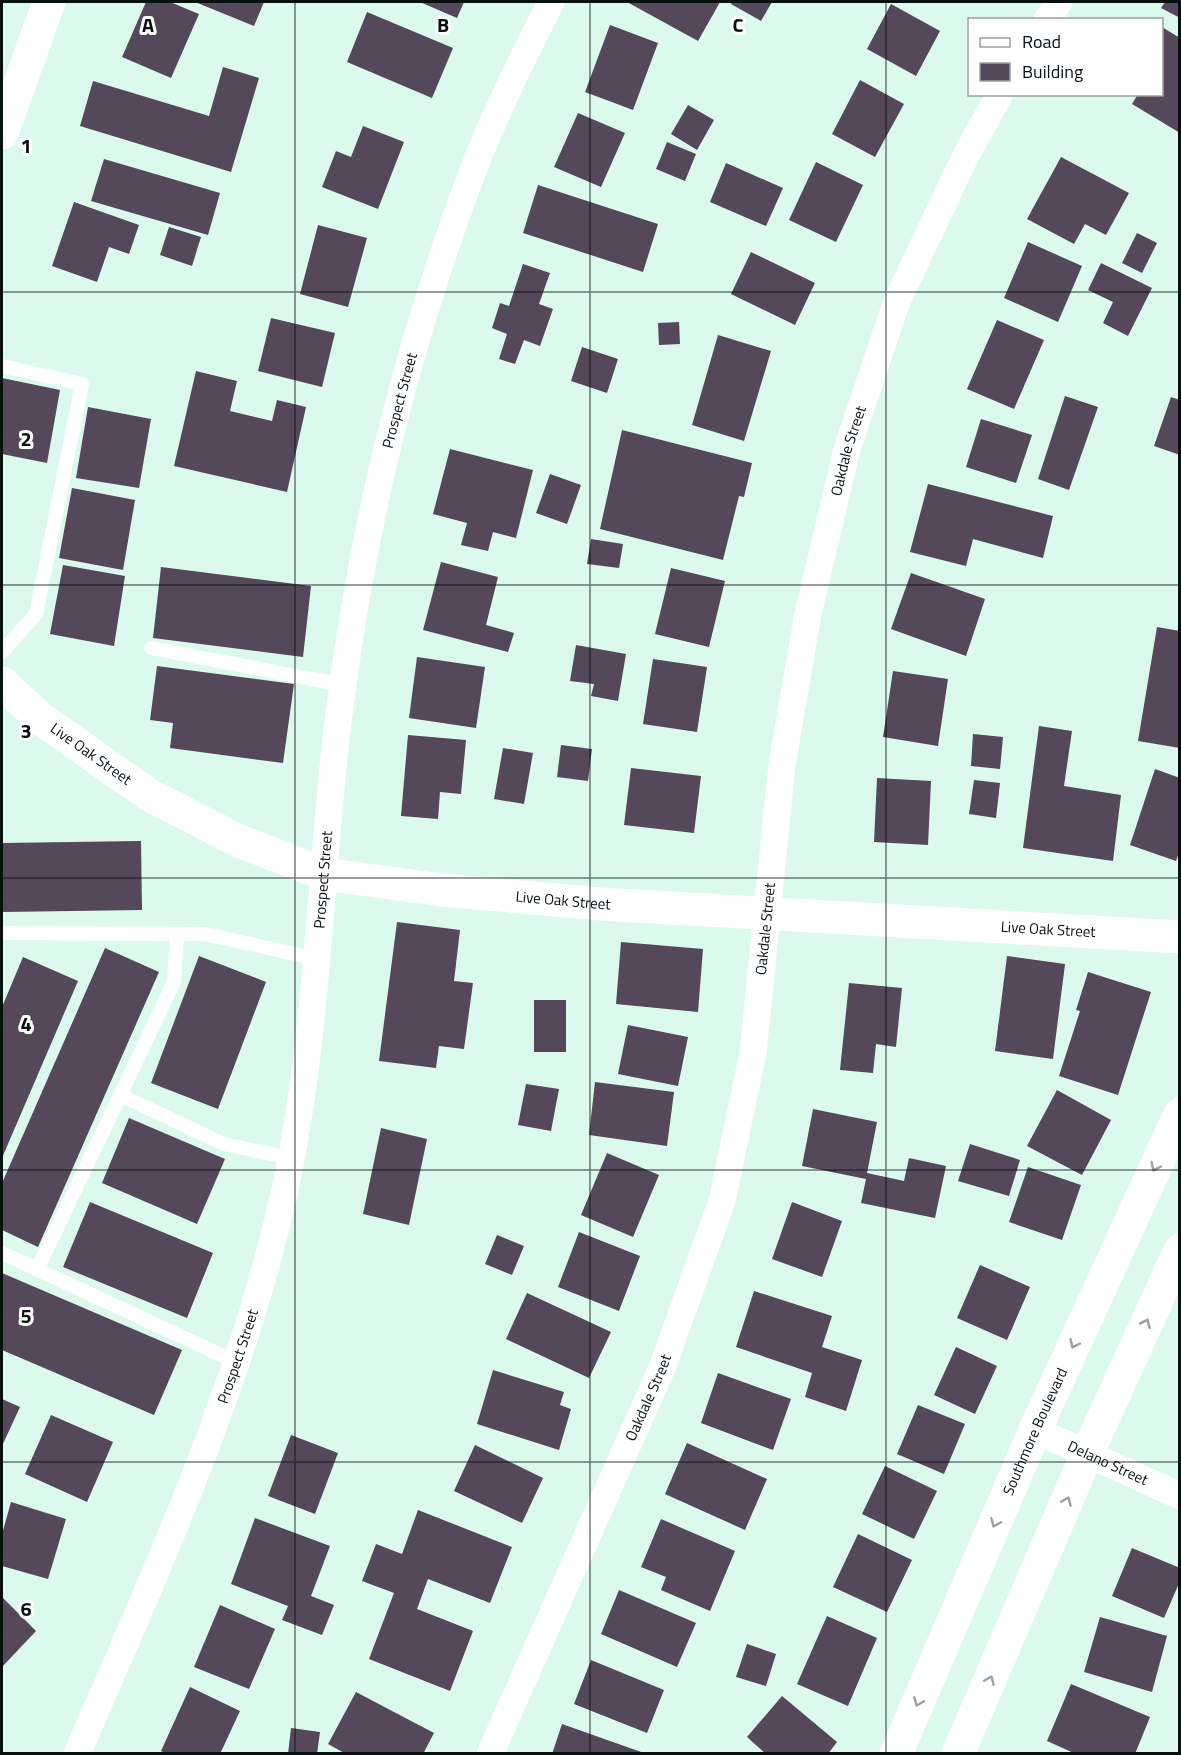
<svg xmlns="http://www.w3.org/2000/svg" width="1181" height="1755" font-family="'Titillium Web',sans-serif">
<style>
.building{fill:#54485a}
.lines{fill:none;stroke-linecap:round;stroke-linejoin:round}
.lane{stroke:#fff;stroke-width:14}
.street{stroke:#fff;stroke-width:27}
.secondary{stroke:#fff;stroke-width:33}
.oneway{stroke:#9ca09e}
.grid{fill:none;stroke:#07110d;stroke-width:1.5;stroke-opacity:0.55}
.labels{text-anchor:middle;stroke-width:6;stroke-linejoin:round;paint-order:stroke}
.street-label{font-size:15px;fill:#07110d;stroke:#fff}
.grid-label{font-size:20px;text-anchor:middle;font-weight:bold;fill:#07110d;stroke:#fff;stroke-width:6;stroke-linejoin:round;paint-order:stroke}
</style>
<rect width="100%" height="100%" fill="#dcf9ee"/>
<g class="building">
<polygon points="146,2 170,2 199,14 171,78 122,57"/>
<polygon points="195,2 264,2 254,26"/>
<polygon points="420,2 464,2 457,18"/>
<polygon points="627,2 720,2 698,41"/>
<polygon points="732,2 772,2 761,21 731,4"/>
<polygon points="1165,2 1180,2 1180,18 1161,8"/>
<polygon points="891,4 940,31 916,76 867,49"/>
<polygon points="367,12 453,48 432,98 347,62"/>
<polygon points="610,25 658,43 633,110 585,92"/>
<polygon points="1162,27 1180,38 1180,133 1132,104 1138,94 1162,94"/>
<polygon points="223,67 259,78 231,172 80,126 93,81 209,116"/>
<polygon points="860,80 904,104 875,157 832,134"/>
<polygon points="688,105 714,120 697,150 671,134"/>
<polygon points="578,113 625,133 601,187 554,167"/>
<polygon points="363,126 404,142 378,209 322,187 336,151 351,157"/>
<polygon points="667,142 696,154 685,181 656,169"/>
<polygon points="1061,157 1129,193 1106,235 1085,224 1074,244 1027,219"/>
<polygon points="104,159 220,193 208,235 91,201"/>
<polygon points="816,162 863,185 836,242 789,220"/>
<polygon points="726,163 783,188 766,226 710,202"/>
<polygon points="538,185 658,224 643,272 523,233"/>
<polygon points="74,202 139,225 129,254 109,247 97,282 52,266"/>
<polygon points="318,225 367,238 348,307 300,294"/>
<polygon points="169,227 201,237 192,266 160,255"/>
<polygon points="1137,233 1157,243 1142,273 1122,263"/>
<polygon points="1028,242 1082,266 1058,322 1004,298"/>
<polygon points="751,252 815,283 795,325 731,294"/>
<polygon points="1101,263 1152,288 1128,336 1103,323 1113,302 1088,290"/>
<polygon points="523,264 550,273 539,304 553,309 540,346 524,340 515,364 499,359 507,334 492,328 500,303 509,306"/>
<polygon points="271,318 335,333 322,387 258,371"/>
<polygon points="997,320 1044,340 1014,409 967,389"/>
<polygon points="679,322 680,344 659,345 658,323"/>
<polygon points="718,335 771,351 744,441 692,425"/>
<polygon points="582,347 618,359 607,393 571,381"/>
<polygon points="196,371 237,381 230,411 272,421 277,400 306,407 287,492 174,466"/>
<polygon points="2,378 60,390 47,463 2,454"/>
<polygon points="1065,396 1098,407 1069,490 1038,479"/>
<polygon points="1171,397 1180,400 1180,455 1154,446"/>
<polygon points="88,407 151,419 139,488 76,478"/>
<polygon points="981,419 1032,435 1016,483 966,467"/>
<polygon points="622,430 752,463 744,497 739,496 723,560 600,529"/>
<polygon points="450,449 533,470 516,538 493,532 488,551 461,545 467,523 433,514"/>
<polygon points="550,474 581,485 567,524 536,513"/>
<polygon points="928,484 1053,516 1043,558 973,539 966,566 910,552"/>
<polygon points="72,488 135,500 123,570 59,558"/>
<polygon points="591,539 623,544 619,568 587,564"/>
<polygon points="441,562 498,577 486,625 514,633 508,652 423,630"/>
<polygon points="63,565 125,576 114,646 50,634"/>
<polygon points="161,567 311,586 303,657 153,638"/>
<polygon points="671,568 725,581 709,647 655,634"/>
<polygon points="911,573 985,599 966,656 891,629"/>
<polygon points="1157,627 1180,631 1180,748 1138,741"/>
<polygon points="576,645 626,654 618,701 591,696 594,684 570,681"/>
<polygon points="417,657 485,667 476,728 409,718"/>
<polygon points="653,659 707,667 697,732 643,724"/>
<polygon points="157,666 294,684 283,763 170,748 173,723 150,720"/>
<polygon points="893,671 948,679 938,746 883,737"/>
<polygon points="1039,726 1072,731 1064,786 1121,795 1113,861 1023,848"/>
<polygon points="973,734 1003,737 1000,769 971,766"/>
<polygon points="408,735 466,740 461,794 440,792 438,819 401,816"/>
<polygon points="561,745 592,749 588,781 557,777"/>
<polygon points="503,748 533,753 524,804 494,799"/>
<polygon points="631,768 701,776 694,833 624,825"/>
<polygon points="1155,769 1180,778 1180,850 1176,861 1130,845"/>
<polygon points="877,778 931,781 928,845 874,842"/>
<polygon points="974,780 1000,783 996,818 969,814"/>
<polygon points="141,841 142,910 2,912 2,843"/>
<polygon points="397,922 460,930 454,981 473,983 464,1049 439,1046 436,1068 379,1061"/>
<polygon points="621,942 703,949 698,1012 616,1004"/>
<polygon points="105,948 159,972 38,1247 2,1230 2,1183"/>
<polygon points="199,956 266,982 218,1109 151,1083"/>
<polygon points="1007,956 1065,964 1053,1059 995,1051"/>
<polygon points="23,957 78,981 2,1158 2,1007"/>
<polygon points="1088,972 1151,992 1118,1095 1059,1076 1080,1011 1076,1010"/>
<polygon points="849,983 902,988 896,1047 876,1044 873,1073 840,1070"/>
<rect x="534" y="1000" width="32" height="52"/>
<polygon points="628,1025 688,1037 678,1086 618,1074"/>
<polygon points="595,1082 674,1092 667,1146 589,1135"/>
<polygon points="526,1084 559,1089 551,1131 518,1125"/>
<polygon points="1057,1090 1111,1120 1082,1175 1027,1146"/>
<polygon points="813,1109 877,1122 867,1173 904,1181 909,1158 946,1166 935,1218 861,1203 866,1179 802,1166"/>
<polygon points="129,1118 225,1159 197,1224 102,1183"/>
<polygon points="381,1128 427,1139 409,1225 363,1214"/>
<polygon points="970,1144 1020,1160 1009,1196 958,1181"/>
<polygon points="607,1153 659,1175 633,1237 581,1215"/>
<polygon points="1028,1167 1081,1185 1062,1240 1009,1222"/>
<polygon points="90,1202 213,1253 187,1318 63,1267"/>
<polygon points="792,1202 842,1221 822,1277 772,1259"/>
<polygon points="579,1232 640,1256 619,1311 558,1287"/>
<polygon points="497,1235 524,1246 512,1275 485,1264"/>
<polygon points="980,1265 1030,1287 1007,1340 957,1318"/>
<polygon points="2,1273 182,1350 154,1415 2,1350"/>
<polygon points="754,1291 832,1316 822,1347 862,1360 846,1411 805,1397 812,1373 736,1347"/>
<polygon points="527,1293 611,1332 589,1378 506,1339"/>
<polygon points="956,1347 997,1366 975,1414 934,1395"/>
<polygon points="493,1370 564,1392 560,1405 571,1409 559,1450 477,1424"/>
<polygon points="718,1373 791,1399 773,1450 701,1423"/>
<polygon points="2,1399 20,1407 2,1446"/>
<polygon points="918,1405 965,1424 944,1474 897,1454"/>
<polygon points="51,1415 113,1442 87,1502 25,1474"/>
<polygon points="291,1435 338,1453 315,1514 268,1496"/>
<polygon points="687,1443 767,1479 745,1530 665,1494"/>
<polygon points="475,1445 543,1478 522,1523 454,1491"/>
<polygon points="885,1466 937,1491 914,1539 862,1514"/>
<polygon points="11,1502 66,1519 48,1579 2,1566 2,1534"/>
<polygon points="418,1510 512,1547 490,1603 428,1579 417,1609 473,1631 450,1691 369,1659 394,1593 362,1581 376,1544 402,1554"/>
<polygon points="255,1518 330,1546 311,1596 334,1605 322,1635 282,1620 288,1606 231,1584"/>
<polygon points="661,1519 735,1551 710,1611 661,1590 666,1577 641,1567"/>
<polygon points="858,1534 912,1560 887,1612 833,1587"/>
<polygon points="1132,1548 1180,1568 1180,1581 1164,1618 1112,1596"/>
<polygon points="619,1590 696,1623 677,1667 601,1634"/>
<polygon points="2,1597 36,1631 2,1667"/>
<polygon points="220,1605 275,1629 249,1689 194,1667"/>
<polygon points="827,1616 877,1638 848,1706 797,1684"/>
<polygon points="1100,1617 1167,1636 1152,1692 1084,1672"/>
<polygon points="747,1644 776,1654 766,1686 736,1677"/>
<polygon points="591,1660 664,1690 647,1733 574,1704"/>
<polygon points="1071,1684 1150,1717 1135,1754 1076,1754 1047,1741"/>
<polygon points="190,1687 240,1711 220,1754 167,1754 161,1751"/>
<polygon points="356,1692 434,1733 423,1754 346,1754 328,1744"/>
<polygon points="782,1696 837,1742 828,1754 766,1754 747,1737"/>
<polygon points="562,1724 644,1753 644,1754 552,1754"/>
<polygon points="291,1728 320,1732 317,1754 288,1754"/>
</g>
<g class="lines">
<g class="lane">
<polyline points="2,366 82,384 36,614 2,652"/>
<polyline points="151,648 343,685"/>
<polyline points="2,933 205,934 317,959"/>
<polyline points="120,1095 224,1144 290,1158"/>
<polyline points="2,1253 236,1362"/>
<polyline points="37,1270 174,982 177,934"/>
</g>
<g class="street">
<polyline points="1047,20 1059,2"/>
<path id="s1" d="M1035 1430 1180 1496"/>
<path id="s2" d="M77 1754C156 1571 240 1390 284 1194 321 1027 319 853 343 684 365 521 405 358 461 203 485 134 518 67 551 2"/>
<path id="s3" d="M490 1754 662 1368 722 1201 753 1053 782 765 808 614 847 449 897 301 966 155 1000 94"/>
</g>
<g class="secondary">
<polyline points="2,133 49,2"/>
<path id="s4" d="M2 683 40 718 149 795 239 841 324 874 441 890 601 904 1180 937"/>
<path id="s5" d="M896 1754 1035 1430 1180 1114"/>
<polyline points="958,1754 1087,1454 1180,1250"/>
</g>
</g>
<defs><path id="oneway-chevron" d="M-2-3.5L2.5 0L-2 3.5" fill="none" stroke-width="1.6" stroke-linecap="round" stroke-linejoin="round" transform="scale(1.5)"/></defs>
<g class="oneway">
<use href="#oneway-chevron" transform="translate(1155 1167) rotate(115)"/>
<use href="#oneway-chevron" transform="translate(1146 1323) rotate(-66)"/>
<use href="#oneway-chevron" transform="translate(1074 1344) rotate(115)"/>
<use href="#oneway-chevron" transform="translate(1067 1501) rotate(-67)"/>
<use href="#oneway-chevron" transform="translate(995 1523) rotate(113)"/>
<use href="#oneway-chevron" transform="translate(990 1680) rotate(-67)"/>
<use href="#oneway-chevron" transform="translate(918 1702) rotate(113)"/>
</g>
<path class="grid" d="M295 2V1754M590 2V1754M886 2V1754M2 292H1180M2 585H1180M2 878H1180M2 1170H1180M2 1462H1180"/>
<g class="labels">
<g class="street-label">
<text dy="5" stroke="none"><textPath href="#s2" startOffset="1401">Prospect Street</textPath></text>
<text dy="5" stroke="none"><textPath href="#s3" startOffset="1362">Oakdale Street</textPath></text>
<text dy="5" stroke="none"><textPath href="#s4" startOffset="114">Live Oak Street</textPath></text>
<text dy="5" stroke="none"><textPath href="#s2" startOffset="915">Prospect Street</textPath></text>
<text dy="5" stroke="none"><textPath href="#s4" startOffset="618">Live Oak Street</textPath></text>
<text dy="5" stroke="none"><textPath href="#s3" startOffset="876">Oakdale Street</textPath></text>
<text dy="5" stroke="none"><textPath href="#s4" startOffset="1104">Live Oak Street</textPath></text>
<text dy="5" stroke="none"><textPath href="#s2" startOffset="429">Prospect Street</textPath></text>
<text dy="5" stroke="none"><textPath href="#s3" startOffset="390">Oakdale Street</textPath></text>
<text dy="5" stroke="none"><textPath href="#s5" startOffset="351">Southmore Boulevard</textPath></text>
<text dy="5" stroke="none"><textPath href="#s1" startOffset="80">Delano Street</textPath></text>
</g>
</g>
<g class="grid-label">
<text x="148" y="32">A</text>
<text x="443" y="32">B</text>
<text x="738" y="32">C</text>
<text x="26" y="153">1</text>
<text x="26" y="446">2</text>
<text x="26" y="738">3</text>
<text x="26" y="1031">4</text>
<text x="26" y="1323">5</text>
<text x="26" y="1616">6</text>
</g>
<rect width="1181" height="1755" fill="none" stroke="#07110d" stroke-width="6"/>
<rect x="968" y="18" width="195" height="78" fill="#ffffff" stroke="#9ca09e" stroke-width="1.5"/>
<rect x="980" y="38" width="30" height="9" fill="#ffffff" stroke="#9ca09e" stroke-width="1.5"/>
<text x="1022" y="48" font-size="18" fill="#07110d">Road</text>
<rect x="980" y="63" width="30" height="18" fill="#54485a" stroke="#9ca09e" stroke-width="1.5"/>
<text x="1022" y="78" font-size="18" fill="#07110d">Building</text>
</svg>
